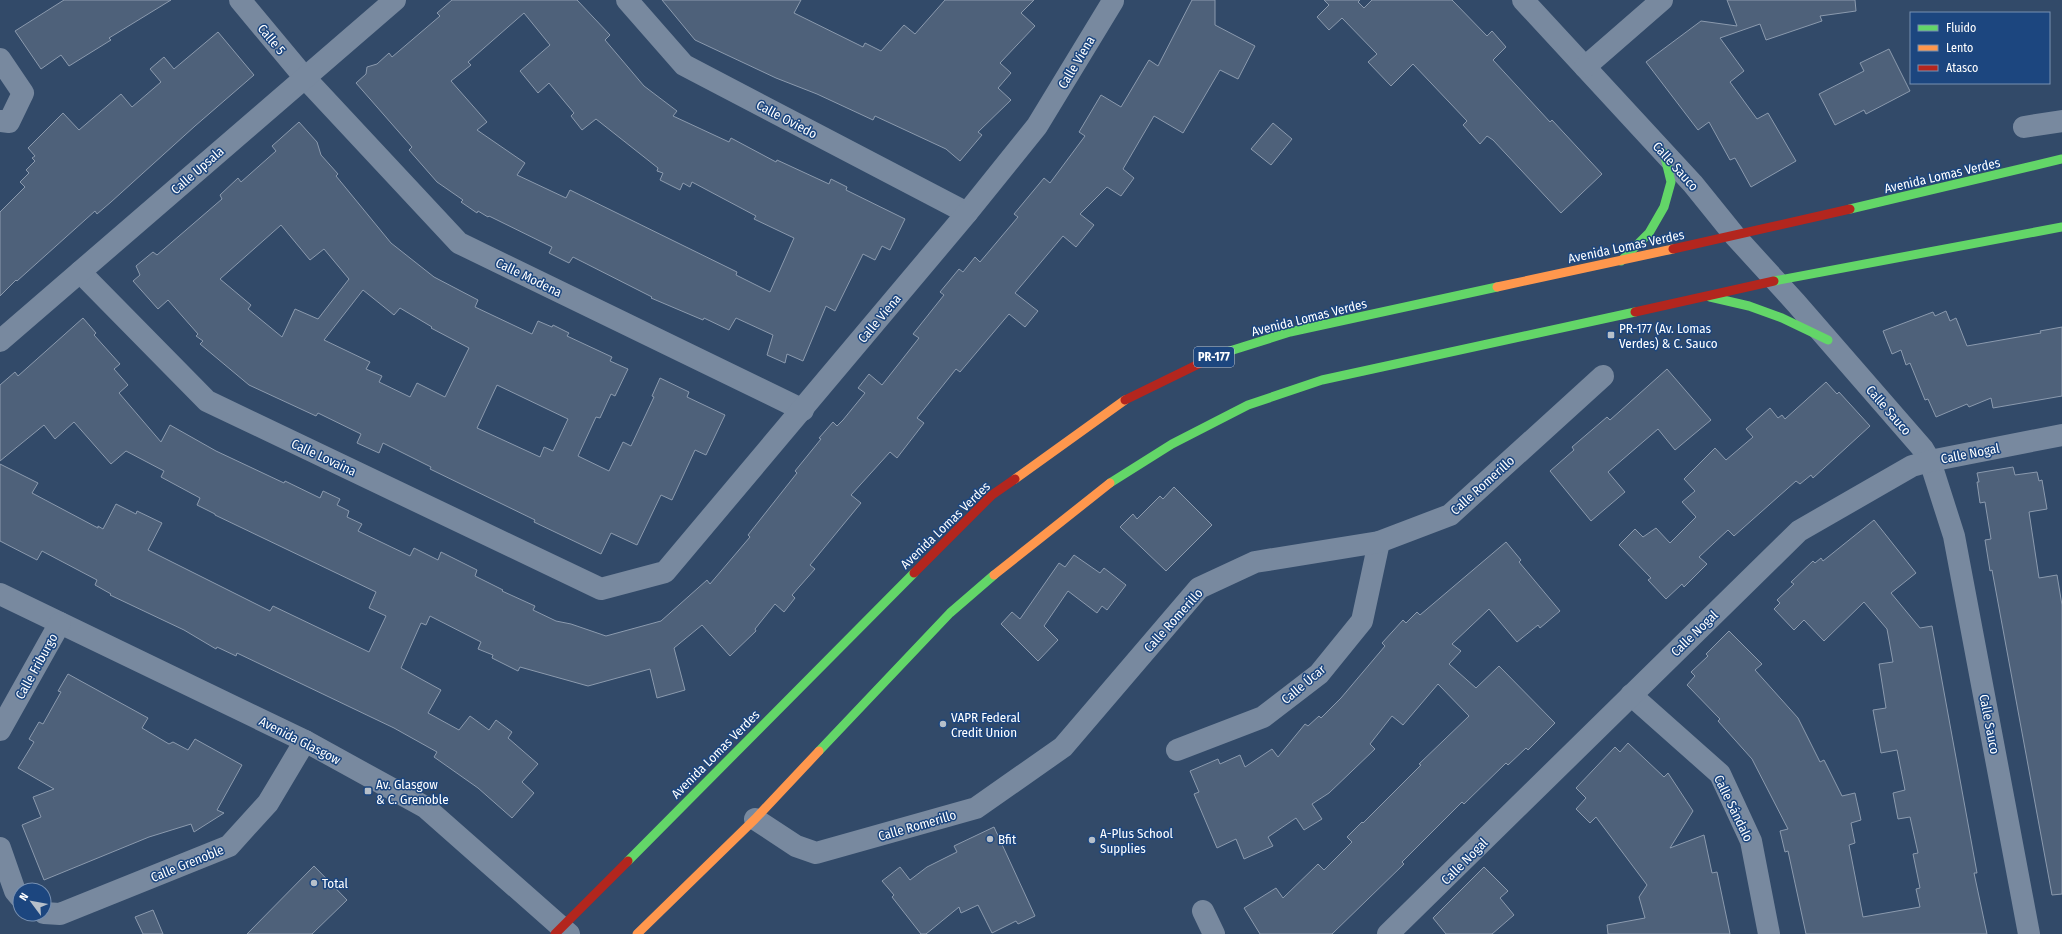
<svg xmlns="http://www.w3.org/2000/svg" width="2062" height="934" font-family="'Fira Sans Condensed',sans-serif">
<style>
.building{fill:#4e617a;stroke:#8b9aae;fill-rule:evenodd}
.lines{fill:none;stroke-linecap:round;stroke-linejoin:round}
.street{stroke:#78899f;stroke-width:22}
.fast{stroke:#63d668;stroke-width:9}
.slow{stroke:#ff974d;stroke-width:9}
.jam{stroke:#b3261e;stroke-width:9}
.poi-dot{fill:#b7c0ca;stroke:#1c467f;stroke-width:1.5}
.labels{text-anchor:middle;stroke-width:3;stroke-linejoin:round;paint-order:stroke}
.shield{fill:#1c467f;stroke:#bbc8d9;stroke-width:1}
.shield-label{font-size:12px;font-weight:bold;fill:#fff}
.street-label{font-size:13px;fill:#fff;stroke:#1c467f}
.poi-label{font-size:13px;fill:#fff;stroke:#1c467f;text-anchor:start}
</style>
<rect width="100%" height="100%" fill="#324a69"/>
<g class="building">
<polygon points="64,0 171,0 109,38 111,40 69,66 61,55 41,69 15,31"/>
<path d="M452 0H577L610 35 605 40 644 86 677 111 673 116 729 142 731 138 776 162 777 160 829 184 831 179 847 187 846 190 905 219 890 250 882 246 875 260 863 254 835 311 826 306 803 361 787 354 785 363 767 355 773 335 736 318 729 330 704 318 703 320 651 298 652 297 573 257 569 263 549 253 552 247 489 216 488 217 478 211 477 213 461 202 463 200 437 182 409 150 412 147 356 83 366 74 367 67 377 64 389 53 392 57 440 16 437 13ZM524 13 550 45 520 71 538 93 549 83 574 113 571 116 582 130 596 119 658 168 657 171 663 173 660 180 680 190 683 183 690 187 692 182 756 216 754 219 794 238 770 292 736 275 737 272 570 190 566 198 517 175 525 163 477 130 487 122 451 81 471 65 468 62Z"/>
<polygon points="662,0 801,0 794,13 863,47 865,43 881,51 904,25 915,34 945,0 1034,0 1021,13 1035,26 1000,63 1011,73 998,88 1011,100 978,132 982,135 960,161 946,149 875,116 873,120 817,94 776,78 695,40"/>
<polygon points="1192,0 1215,0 1215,25 1255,46 1238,79 1220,70 1183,133 1154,116 1123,169 1134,178 1121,196 1107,187 1080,214 1094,225 1076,247 1063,236 1015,293 1038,311 1025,327 1009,314 960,372 956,369 917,418 924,423 897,458 890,452 851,495 861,503 810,565 815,569 792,595 795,598 784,612 775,604 755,629 756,631 730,656 702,625 674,648 685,690 657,698 650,669 588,686 520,667 518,671 492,658 493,655 478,649 481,642 430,616 426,625 421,623 401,668 441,690 428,713 459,730 470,716 489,730 496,720 512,732 508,738 538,764 522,782 534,793 512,818 478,788 434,757 437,752 394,728 237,653 236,656 217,647 216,649 184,630 110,595 111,594 95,585 97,580 42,551 37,560 0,541 0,464 38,483 32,493 98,528 98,526 103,529 116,504 136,514 137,511 162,523 148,550 270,611 273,606 369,652 386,616 369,608 376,592 215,515 215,514 197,505 200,498 161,477 164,471 126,451 111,464 74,422 55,439 44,425 0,461 0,385 15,372 18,376 83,318 96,333 94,335 120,364 114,369 128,385 119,393 161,442 170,425 216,451 284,483 285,481 320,498 323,491 340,499 337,505 349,511 347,517 362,524 358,531 410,556 414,548 438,560 441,552 477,570 475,576 503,590 502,591 535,606 533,610 556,621 571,624 606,636 661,621 707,580 710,584 750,537 748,535 797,473 795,471 821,439 819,438 833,422 837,426 843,420 865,393 858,388 869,374 882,385 919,338 913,334 944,295 940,292 959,269 963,272 975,257 980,262 1018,217 1014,214 1044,178 1050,183 1085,136 1079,132 1101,95 1121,107 1149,60 1158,66"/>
<polygon points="1324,0 1360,0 1358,2 1364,8 1372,0 1452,0 1487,36 1492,31 1506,47 1493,60 1550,122 1552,120 1602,174 1561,213 1493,140 1487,136 1480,144 1463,125 1467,121 1413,64 1391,86 1368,62 1377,54 1342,18 1329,30 1317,17 1329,5"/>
<polygon points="1727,0 1855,0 1856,11 1820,16 1822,21 1766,40 1760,24 1720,38 1744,71 1730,82 1757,119 1768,113 1796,161 1751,187 1735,158 1730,160 1709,122 1698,130 1646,62 1701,21 1737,26"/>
<polygon points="218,32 254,75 195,126 111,202 97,214 95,211 17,281 16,280 0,296 0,212 25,187 20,182 29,173 26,170 35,161 32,158 35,156 28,148 63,113 79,130 121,94 132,107 161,82 150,69 164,57 174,69"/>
<polygon points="1889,49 1910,91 1866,114 1864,110 1835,125 1819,94 1864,71 1860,63"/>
<path d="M299 122 317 142 321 155 338 174 336 176 391 243 434 277 478 300 475 307 532 334 538 321 552 327 553 325 569 333 567 336 612 357 610 361 628 369 615 396 611 394 600 418 596 417 578 456 609 471 623 442 631 446 654 397 652 396 660 378 689 392 687 397 725 415 706 455 695 450 672 500 661 495 637 545 611 533 601 554 534 522 535 520 430 469 431 467 383 443 379 453 357 443 361 434 318 413 316 416 249 385 200 344 203 341 196 336 198 334 168 300 158 309 133 281 140 275 136 266 153 252 157 255 222 199 220 195 238 178 241 182 276 151 272 146ZM281 225 310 260 324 249 349 279 318 319 295 309 282 337 248 309 251 305 220 279ZM363 290 394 315 400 308 432 327 431 328 469 348 445 397 417 383 410 397 379 382 382 376 366 369 370 362 324 340ZM497 385 568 419 553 451 544 447 540 457 477 428Z"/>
<polygon points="1273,123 1292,139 1271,165 1251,149"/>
<polygon points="1946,311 1950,321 1956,318 1967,346 2041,333 2040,331 2062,327 2062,396 1993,408 1991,398 1969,407 1967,404 1936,417 1928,399 1925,400 1910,363 1906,365 1901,350 1892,354 1883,331 1933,312 1935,316"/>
<polygon points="1667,369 1711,420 1675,450 1658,429 1608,472 1625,492 1591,521 1550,471 1574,450 1572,447 1607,417 1610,420"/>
<polygon points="1826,382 1837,394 1839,392 1870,426 1813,478 1811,475 1800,484 1796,481 1734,536 1728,530 1699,557 1707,564 1684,587 1682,584 1666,599 1648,580 1651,578 1619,545 1635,529 1643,537 1656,528 1670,543 1696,517 1682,502 1695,491 1684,479 1715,448 1726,460 1753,437 1746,429 1770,408 1778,418 1782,415 1785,419"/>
<polygon points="2013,467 2015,475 2037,472 2039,481 2042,480 2047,509 2029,512 2039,578 2057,575 2062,605 2062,894 2052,895 1992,570 1990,571 1985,540 1991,539 1985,502 1980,503 1977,482 1979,482 1977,473"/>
<polygon points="1174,487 1212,525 1166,571 1120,527 1133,514 1137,519 1160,496 1163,499"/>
<polygon points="1874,520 1916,573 1891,593 1920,628 1932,626 1977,873 1974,873 1987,934 1806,934 1788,851 1785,852 1780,831 1788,829 1752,759 1718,721 1720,719 1687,685 1695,676 1691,672 1708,656 1706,654 1729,631 1762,664 1755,670 1798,718 1820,762 1824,760 1842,796 1855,793 1861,820 1851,823 1855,843 1849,845 1863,917 1920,907 1916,889 1920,888 1913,854 1918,853 1910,817 1898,819 1893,793 1905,790 1897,750 1881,753 1873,710 1886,708 1879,664 1893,662 1887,629 1864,602 1824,641 1804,620 1794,630 1774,609 1780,603 1777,600 1794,584 1791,582 1813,561 1815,563 1821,558 1823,561"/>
<polygon points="1506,542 1521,560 1519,562 1560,611 1540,628 1538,625 1517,642 1489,609 1452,644 1461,651 1449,664 1476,688 1499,666 1555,723 1528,750 1526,748 1508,765 1506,763 1464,804 1462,802 1402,862 1404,864 1332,934 1260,934 1244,908 1276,888 1283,898 1318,864 1324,870 1352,842 1347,837 1362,822 1363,823 1421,765 1419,764 1469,716 1438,684 1403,725 1392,716 1370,744 1375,749 1329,793 1312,804 1322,819 1304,830 1296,818 1268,837 1273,846 1244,859 1236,839 1217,848 1194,794 1199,792 1190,771 1218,759 1220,764 1240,755 1245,767 1272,749 1278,757 1305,724 1308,726 1319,716 1321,718 1341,698 1385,646 1382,643 1403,620 1406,623 1417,612 1420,615"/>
<polygon points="1074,555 1100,573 1104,568 1126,585 1107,610 1102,606 1097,613 1068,591 1044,626 1058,640 1038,661 1001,624 1012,612 1020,619 1059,563 1065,567"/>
<polygon points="68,674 148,718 142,728 169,744 173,742 188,750 195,739 242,765 217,810 224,813 194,832 191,824 149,837 44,880 22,825 41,817 33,797 54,789 18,768 34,742 29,739 39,722 43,724 61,692 58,691"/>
<polygon points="1628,743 1664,777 1668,773 1693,811 1670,848 1704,835 1712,873 1717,872 1730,934 1608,934 1607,925 1645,918 1639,897 1647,885 1596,817 1590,823 1576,809 1586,798 1576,788 1615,747 1620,752"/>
<polygon points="994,827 1035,916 1018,924 1016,921 992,933 978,905 961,913 959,907 926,934 921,934 892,897 894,895 882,881 900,867 910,880 927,867 957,852 954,846"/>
<polygon points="314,866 347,900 312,934 247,934"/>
<polygon points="1484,867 1508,891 1500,898 1514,915 1492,934 1446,934 1433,918"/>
<polygon points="153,910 163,934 143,934 135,917"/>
</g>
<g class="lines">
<g class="street">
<polyline points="240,0 305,78 459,243 803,410"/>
<polyline points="627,0 684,65 967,213"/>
<polyline points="1523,0 1693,184 1735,236 1796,303 1923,449 1930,461 1954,536 2029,934"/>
<polyline points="0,59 23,93 9,122 0,121"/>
<polyline points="1585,67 1662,0"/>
<polyline points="2024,127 2062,121"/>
<polyline points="80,272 207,401 601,589 665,572 967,213 1037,126 1113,1"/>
<polyline points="0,341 395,0"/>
<polyline points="0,594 305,741 425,807 569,934"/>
<polyline points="1631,695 1720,774 1751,841 1769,934"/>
<polyline points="0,730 60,623"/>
<polyline points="1177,750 1263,717 1319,674 1362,621 1379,542"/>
<polyline points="755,819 796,846 816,853 976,808 1063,747 1199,588 1255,562 1379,542 1450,515 1603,376"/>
<polyline points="0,848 15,891 20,897"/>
<polyline points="1203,911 1214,934"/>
<polyline points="44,913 60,914 229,846 268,803 305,741"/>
<polyline points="1388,934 1799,531 1912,466 1930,461 2062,435"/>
</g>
<g class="fast">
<polyline points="1850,209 2062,159"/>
<polyline points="1621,261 1649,233 1664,207 1671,182 1664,153"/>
<polyline points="1774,281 2062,227"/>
<polyline points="1710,297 1749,306 1782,318 1828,340"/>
<polyline points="1217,355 1290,332 1497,287"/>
<polyline points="1110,483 1172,444 1248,405 1322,380 1635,312"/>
<polyline points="819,751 950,613 994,575"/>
<polyline points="628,861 914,573"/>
</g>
<g class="slow">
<polyline points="1497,287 1673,249"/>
<polyline points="1015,479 1125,400"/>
<polyline points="994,575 1110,483"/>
<polyline points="637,934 755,819 819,751"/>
</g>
<g class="jam">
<polyline points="1673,249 1850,209"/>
<polyline points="1635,312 1774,281"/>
<polyline points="1125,400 1217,355"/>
<polyline points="914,573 992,495 1015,479"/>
<polyline points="555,934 628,861"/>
</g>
</g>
<g class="poi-dot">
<rect x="1607" y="331" width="8" height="8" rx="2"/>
<circle cx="943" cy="724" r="4"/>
<rect x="364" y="787" width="8" height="8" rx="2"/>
<circle cx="990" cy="839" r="4"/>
<circle cx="1092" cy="840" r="4"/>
<circle cx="314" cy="883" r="4"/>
</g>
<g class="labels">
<rect class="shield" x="1194" y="347" width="40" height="20" rx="3"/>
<g class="shield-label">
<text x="1214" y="361">PR-177</text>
</g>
<g class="street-label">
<text transform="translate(272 39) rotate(50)" y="5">Calle 5</text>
<text transform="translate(1076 62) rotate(-59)" y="5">Calle Viena</text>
<text transform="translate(787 119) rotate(28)" y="5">Calle Oviedo</text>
<text transform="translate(1676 166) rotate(48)" y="5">Calle Sauco</text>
<text transform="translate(197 170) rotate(-41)" y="5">Calle Upsala</text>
<text transform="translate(1942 175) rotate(-13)" y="5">Avenida Lomas Verdes</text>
<text transform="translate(1626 246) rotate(-12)" y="5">Avenida Lomas Verdes</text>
<text transform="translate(529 277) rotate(26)" y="5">Calle Modena</text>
<text transform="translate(1309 317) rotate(-14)" y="5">Avenida Lomas Verdes</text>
<text transform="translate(879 318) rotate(-50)" y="5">Calle Viena</text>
<text transform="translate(1889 410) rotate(49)" y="5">Calle Sauco</text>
<text transform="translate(1970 453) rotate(-11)" y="5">Calle Nogal</text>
<text transform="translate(324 457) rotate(25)" y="5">Calle Lovaina</text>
<text transform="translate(1482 485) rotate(-42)" y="5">Calle Romerillo</text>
<text transform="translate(945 525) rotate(-44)" y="5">Avenida Lomas Verdes</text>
<text transform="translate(1173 620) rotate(-48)" y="5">Calle Romerillo</text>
<text transform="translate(1694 633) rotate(-44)" y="5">Calle Nogal</text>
<text transform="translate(36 666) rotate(-61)" y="5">Calle Friburgo</text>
<text transform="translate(1303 684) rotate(-40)" y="5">Calle Úcar</text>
<text transform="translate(1990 724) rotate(79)" y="5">Calle Sauco</text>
<text transform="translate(300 740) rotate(27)" y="5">Avenida Glasgow</text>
<text transform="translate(715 754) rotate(-45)" y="5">Avenida Lomas Verdes</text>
<text transform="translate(1734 808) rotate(64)" y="5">Calle Sándalo</text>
<text transform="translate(917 825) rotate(-16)" y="5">Calle Romerillo</text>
<text transform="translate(1464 861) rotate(-45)" y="5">Calle Nogal</text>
<text transform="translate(187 863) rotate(-22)" y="5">Calle Grenoble</text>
</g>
<g class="poi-label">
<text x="1619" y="333">PR-177 (Av. Lomas<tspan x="1619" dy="15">Verdes) &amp; C. Sauco</tspan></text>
<text x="951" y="722">VAPR Federal<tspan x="951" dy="15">Credit Union</tspan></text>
<text x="376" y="789">Av. Glasgow<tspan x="376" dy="15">&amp; C. Grenoble</tspan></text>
<text x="1100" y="838">A-Plus School<tspan x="1100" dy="15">Supplies</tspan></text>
<text x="998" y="844">Bfit</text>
<text x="322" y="888">Total</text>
</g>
</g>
<rect x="1910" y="12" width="140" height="72" fill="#1c467f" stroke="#7790b2"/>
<rect x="1918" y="25" width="20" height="6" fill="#63d668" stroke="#7790b2"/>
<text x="1946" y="32" font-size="12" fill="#ffffff">Fluido</text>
<rect x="1918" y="45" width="20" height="6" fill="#ff974d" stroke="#7790b2"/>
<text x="1946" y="52" font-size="12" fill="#ffffff">Lento</text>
<rect x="1918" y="65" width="20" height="6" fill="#b3261e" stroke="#7790b2"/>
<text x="1946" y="72" font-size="12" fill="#ffffff">Atasco</text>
<g transform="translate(32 902) rotate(302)"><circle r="19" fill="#1c467f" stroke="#7790b2"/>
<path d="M0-3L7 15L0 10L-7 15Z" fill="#b7c0ca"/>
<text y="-6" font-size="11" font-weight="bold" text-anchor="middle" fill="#ffffff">N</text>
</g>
</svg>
